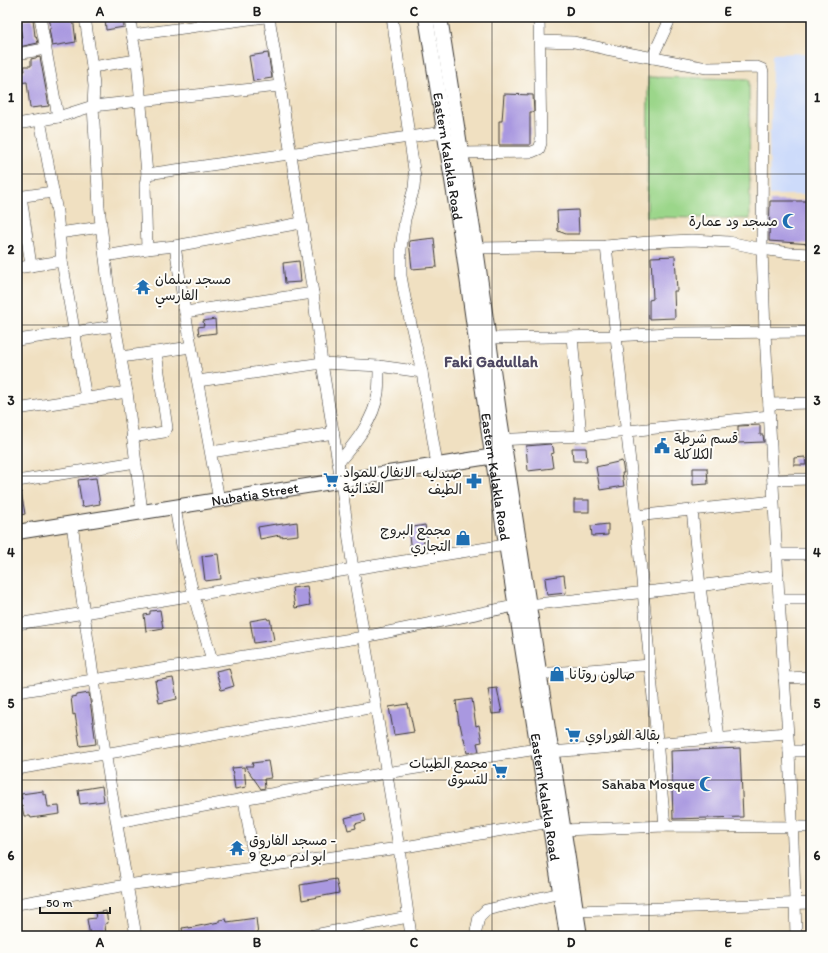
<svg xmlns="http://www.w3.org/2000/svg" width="828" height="953" font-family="Itim,'Playpen Sans Arabic',sans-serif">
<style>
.built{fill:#cddbfa}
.green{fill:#9bd68a;stroke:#5c7953}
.building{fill:#a998e0}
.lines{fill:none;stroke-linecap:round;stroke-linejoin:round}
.minor-casing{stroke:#3c3935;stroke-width:12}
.tertiary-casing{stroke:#3c3935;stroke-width:16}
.minor{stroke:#fff;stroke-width:11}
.tertiary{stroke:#fff;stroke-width:14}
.grid{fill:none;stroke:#1c1c1c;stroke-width:1;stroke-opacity:0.55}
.labels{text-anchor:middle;stroke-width:4;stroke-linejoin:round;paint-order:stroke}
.street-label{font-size:14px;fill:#1c1c1c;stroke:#fdfcf7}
.poi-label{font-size:14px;fill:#1c1c1c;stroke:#fdfcf7;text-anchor:start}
.quarter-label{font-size:16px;font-weight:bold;fill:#4d4761;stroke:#fdfcf7}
.neatline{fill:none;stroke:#1c1c1c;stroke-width:1.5}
.grid-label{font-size:13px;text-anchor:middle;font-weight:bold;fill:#1c1c1c}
</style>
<rect width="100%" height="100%" fill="#fdfcf7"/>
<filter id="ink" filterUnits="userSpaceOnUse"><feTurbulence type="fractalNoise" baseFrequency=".025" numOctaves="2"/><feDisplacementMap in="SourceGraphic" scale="8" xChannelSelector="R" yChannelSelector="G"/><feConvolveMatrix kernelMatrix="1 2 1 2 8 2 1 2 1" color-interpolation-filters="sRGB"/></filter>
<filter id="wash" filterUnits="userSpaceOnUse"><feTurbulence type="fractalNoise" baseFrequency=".012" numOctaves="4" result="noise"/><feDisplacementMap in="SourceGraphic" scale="16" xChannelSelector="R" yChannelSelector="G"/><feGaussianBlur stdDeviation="0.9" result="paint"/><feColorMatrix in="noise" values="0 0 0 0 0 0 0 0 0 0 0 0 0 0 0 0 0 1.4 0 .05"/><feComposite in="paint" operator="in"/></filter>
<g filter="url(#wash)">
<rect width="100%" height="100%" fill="#f0e0c1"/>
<polygon class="built" points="811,53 811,195 770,195 769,131 771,131 772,54"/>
<polygon class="green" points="648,77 749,79 750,219 647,217"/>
<g id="blocks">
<g class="building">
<polygon points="49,17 73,17 76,42 52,46 49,28 51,28"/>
<polygon points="105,17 123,17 124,27 106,30"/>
<polygon points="33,19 35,36 36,36 38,43 19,47 17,39 22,38 19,21"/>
<polygon points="268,53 272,78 253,81 249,56"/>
<polygon points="40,57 49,106 30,108 27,82 17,83 17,71 25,71 24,66 31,66 31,59"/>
<polygon points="504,94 533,95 534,112 530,112 530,145 499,145 499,121 502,121"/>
<polygon points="770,201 811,201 811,244 769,241"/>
<polygon points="578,210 579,234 566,234 558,231 557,211"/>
<polygon points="434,238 437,267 412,269 409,241"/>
<polygon points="675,256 677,291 674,291 675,318 649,319 649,300 653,299 651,257"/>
<polygon points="299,261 301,282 285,283 283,263"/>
<polygon points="215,319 216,333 199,335 198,327 204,326 203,321"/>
<polygon points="760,425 760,435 763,435 764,442 738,443 738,426"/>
<polygon points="550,444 553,447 554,453 551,454 553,468 528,471 526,446"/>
<polygon points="572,448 586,448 587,461 573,461"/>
<polygon points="805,457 806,465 794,465 794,458"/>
<polygon points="622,461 624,473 622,473 624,486 600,490 596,467"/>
<polygon points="693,468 707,468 708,484 693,485"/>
<polygon points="96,478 100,504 82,507 78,480"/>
<polygon points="17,491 21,491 25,514 17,516"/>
<rect x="574" y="500" width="15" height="12"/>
<polygon points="297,522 298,535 280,537 280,535 260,539 258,527 276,524 276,525"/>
<polygon points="608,524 608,535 592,536 591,526"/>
<polygon points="425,525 428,541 423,542 424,549 411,551 408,528"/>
<polygon points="218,554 221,579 205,581 202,556"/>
<polygon points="564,575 566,593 547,595 545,578"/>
<polygon points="307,586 310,605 295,608 292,588"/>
<polygon points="160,610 163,628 146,631 144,615 150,614 150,611"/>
<polygon points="267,618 268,620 270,619 274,640 254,643 250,621"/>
<polygon points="229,668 234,686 221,690 216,671"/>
<polygon points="173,678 177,699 159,703 155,681"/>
<polygon points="497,688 502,713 492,714 488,689"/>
<polygon points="89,693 96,744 80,746 75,714 73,715 71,697 77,696 77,695"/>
<polygon points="472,699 476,726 479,725 482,742 477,743 479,751 467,753 464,738 463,738 460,724 459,724 456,701"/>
<polygon points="408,704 414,732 394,735 389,707"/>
<polygon points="740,748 743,817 673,819 671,751"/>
<polygon points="268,761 271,778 264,779 265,788 261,789 245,766 253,766 252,763"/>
<polygon points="244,767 246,787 235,789 232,768"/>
<polygon points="102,786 104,801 80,804 78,790"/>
<polygon points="43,791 43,795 46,794 48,807 59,806 60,814 31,818 30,816 24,816 22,806 20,806 19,799 22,799 21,794"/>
<polygon points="364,813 366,821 355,824 356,828 348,830 345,818"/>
<polygon points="336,879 339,893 302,900 300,885"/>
<polygon points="106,911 108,923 105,924 106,936 90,936 87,919 96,918 95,913"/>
<polygon points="256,918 258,935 183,936 182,928 189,927 189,928 219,922 219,920 226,919 227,922"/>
</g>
</g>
</g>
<g filter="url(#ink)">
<use href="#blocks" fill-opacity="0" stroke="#3c3935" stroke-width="1"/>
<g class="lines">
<defs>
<g id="minor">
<polyline points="40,17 58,117"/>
<polyline points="85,17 92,67 94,86 93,106 99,207 109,292 127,392 142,512"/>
<polyline points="130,17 132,35 137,60 147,174 145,185 147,249"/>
<polyline points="269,17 313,293 322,363 341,481 353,569 399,848 411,936"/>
<polyline points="392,17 415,177 414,188 405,219 401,249 401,276 405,298 422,372 437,465"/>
<polyline points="132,35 265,17"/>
<polyline points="540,41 574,42 606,49 696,66 707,68 757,67 762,69 763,73 762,249 765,332 779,599 789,751 794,866 796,936"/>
<polyline points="17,54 45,49"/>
<polyline points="652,58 671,17"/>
<polyline points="92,67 137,60"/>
<polyline points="40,120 57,212 62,261 86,398"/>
<polyline points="17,124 58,117 93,106 279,86"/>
<polyline points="461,153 532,152 539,149 541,143 539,17"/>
<polyline points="147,174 444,132"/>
<polyline points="21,196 31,266"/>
<polyline points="17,197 53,192"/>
<polyline points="59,233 101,227"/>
<polyline points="175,246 185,312 219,500"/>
<polyline points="606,246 636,516 665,826"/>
<polyline points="476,248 606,246 649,242 692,240 729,242 762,249 790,253 811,254"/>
<polyline points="105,256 147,249 175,246 301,223"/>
<polyline points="17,268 62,261"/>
<polyline points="185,312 313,293"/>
<polyline points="572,337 581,436"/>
<polyline points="489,338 615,336 668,333 811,332"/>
<polyline points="17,340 115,326"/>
<polyline points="121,357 191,347"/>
<polyline points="198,381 322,363 379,366 422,372"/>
<polyline points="769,404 811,403"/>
<polyline points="17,409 127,392"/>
<polyline points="132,437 164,432 167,428 156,352"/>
<polyline points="495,440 581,436 770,416"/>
<polyline points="211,452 334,433"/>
<path d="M339 462C355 443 374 420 378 393 379 384 379 375 379 366"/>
<polyline points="773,480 811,479"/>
<polyline points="17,481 136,462"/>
<path d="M175 507C183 559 197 609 212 660"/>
<polyline points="692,510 700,586 719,739"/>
<polyline points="636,516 773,501"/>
<path d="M72 523C89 661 112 799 136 936"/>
<polyline points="776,554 811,554"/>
<polyline points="779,599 811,599"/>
<polyline points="528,605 673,589 778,576"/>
<polyline points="17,624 353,569 506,545"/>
<polyline points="539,674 650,665"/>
<polyline points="784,678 811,677"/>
<polyline points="17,692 364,637 515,606"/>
<polyline points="789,751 811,751"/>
<polyline points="551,752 787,733"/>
<polyline points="17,769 375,707"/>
<polyline points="244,799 255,867"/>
<polyline points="117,822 386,773 537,749"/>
<polyline points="563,830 665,826 811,827"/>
<polyline points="17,904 127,885 399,848 550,822"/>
<polyline points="576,911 811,903"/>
<polyline points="309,936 408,917"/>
<polyline points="475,936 479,917 486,910 561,893"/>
</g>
<g id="tertiary">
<path id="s1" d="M426 17 463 249 490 441 567 936"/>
<polyline points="440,17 476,248 499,412 580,936"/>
<path id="s2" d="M17 532 501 455"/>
</g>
</defs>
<use href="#minor" class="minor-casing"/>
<use href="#tertiary" class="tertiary-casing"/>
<use href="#minor" class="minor"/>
<use href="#tertiary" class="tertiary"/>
</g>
</g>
<path class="grid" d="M179 17V936M336 17V936M492 17V936M649 17V936M17 174H811M17 325H811M17 476H811M17 628H811M17 780H811"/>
<defs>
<symbol id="mosque-bare" viewBox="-9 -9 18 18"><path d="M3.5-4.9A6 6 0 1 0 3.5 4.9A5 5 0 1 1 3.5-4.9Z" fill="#1f6fb2" stroke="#fdfcf7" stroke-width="2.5" paint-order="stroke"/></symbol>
<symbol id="temple-bare" viewBox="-9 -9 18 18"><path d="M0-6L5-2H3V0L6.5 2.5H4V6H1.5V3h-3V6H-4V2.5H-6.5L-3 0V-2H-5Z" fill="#1f6fb2" stroke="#fdfcf7" stroke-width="2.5" paint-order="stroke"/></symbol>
<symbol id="civic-bare" viewBox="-9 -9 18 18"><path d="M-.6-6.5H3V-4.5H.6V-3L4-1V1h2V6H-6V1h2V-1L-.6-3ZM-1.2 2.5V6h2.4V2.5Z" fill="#1f6fb2" stroke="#fdfcf7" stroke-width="2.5" paint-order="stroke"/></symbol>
<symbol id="supermarket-bare" viewBox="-9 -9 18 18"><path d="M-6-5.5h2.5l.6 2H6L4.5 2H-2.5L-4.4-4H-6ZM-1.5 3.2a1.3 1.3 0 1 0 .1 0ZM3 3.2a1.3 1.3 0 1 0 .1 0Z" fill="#1f6fb2" stroke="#fdfcf7" stroke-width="2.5" paint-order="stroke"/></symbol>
<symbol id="pharmacy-bare" viewBox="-9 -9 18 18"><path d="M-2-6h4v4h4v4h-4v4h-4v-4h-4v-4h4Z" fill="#1f6fb2" stroke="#fdfcf7" stroke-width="2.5" paint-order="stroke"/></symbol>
<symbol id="shop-bare" viewBox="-9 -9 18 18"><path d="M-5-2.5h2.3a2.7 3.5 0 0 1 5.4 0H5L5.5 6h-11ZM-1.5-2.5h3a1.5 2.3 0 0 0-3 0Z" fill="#1f6fb2" stroke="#fdfcf7" stroke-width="2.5" paint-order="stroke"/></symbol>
</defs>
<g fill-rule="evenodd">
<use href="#mosque-bare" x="779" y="210" width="22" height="22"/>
<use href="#temple-bare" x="132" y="276" width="22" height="22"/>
<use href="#civic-bare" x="651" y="435" width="22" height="22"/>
<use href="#supermarket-bare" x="320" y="469" width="22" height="22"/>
<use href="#pharmacy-bare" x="463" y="470" width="22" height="22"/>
<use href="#shop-bare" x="452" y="527" width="22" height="22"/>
<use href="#shop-bare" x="546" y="663" width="22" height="22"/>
<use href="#supermarket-bare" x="562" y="724" width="22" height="22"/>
<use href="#supermarket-bare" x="489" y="760" width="22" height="22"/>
<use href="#mosque-bare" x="696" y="773" width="22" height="22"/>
<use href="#temple-bare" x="226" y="837" width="22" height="22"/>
</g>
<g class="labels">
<g class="street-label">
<text dy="5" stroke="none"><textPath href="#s1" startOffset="141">Eastern Kalakla Road</textPath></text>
<text dy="5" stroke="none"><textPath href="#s1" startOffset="465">Eastern Kalakla Road</textPath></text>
<text dy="5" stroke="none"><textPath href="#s2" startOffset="241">Nubatia Street</textPath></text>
<text dy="5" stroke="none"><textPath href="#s1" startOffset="789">Eastern Kalakla Road</textPath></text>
</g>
<g class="poi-label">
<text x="778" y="226" text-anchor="end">مسجد ود عمارة</text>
<text x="155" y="284">مسجد سلمان<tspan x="155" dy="16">الفارسي</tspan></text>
<text x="674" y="443">قسم شرطة<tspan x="674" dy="16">الكلاكلة</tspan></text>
<text x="343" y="477">الانفال للمواد<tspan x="343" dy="16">الغذائية</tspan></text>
<text x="462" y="478" text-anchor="end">صيدليه<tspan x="462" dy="16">الطيف</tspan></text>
<text x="451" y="535" text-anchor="end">مجمع البروج<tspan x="451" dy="16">التجاري</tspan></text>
<text x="569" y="679">صالون روتانا</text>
<text x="585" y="740">بقالة الفوراوي</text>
<text x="488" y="768" text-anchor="end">مجمع الطيبات<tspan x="488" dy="16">للتسوق</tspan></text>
<text x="695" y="789" text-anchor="end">Sahaba Mosque</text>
<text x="249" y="845">مسجد الفاروق -<tspan x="249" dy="16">ابو ادم مربع 9</tspan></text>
</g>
<g class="quarter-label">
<text x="491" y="367">Faki Gadullah</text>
</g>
</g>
<rect width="828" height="953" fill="none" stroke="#fdfcf7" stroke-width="44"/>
<path d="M40 907v6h70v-6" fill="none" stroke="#1c1c1c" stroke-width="2"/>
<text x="46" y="907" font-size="12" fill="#1c1c1c" stroke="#fdfcf7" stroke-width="3" paint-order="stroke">50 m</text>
<rect x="22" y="22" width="784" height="909" class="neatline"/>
<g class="grid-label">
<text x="100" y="16">A</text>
<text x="257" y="16">B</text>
<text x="414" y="16">C</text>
<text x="571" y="16">D</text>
<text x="728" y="16">E</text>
<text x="11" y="102">1</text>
<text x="817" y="102">1</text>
<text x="11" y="254">2</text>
<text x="817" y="254">2</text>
<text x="11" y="405">3</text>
<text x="817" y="405">3</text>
<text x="11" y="557">4</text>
<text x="817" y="557">4</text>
<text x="11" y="708">5</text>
<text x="817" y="708">5</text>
<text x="11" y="860">6</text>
<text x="817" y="860">6</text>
<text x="100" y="947">A</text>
<text x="257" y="947">B</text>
<text x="414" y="947">C</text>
<text x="571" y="947">D</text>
<text x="728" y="947">E</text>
</g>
</svg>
